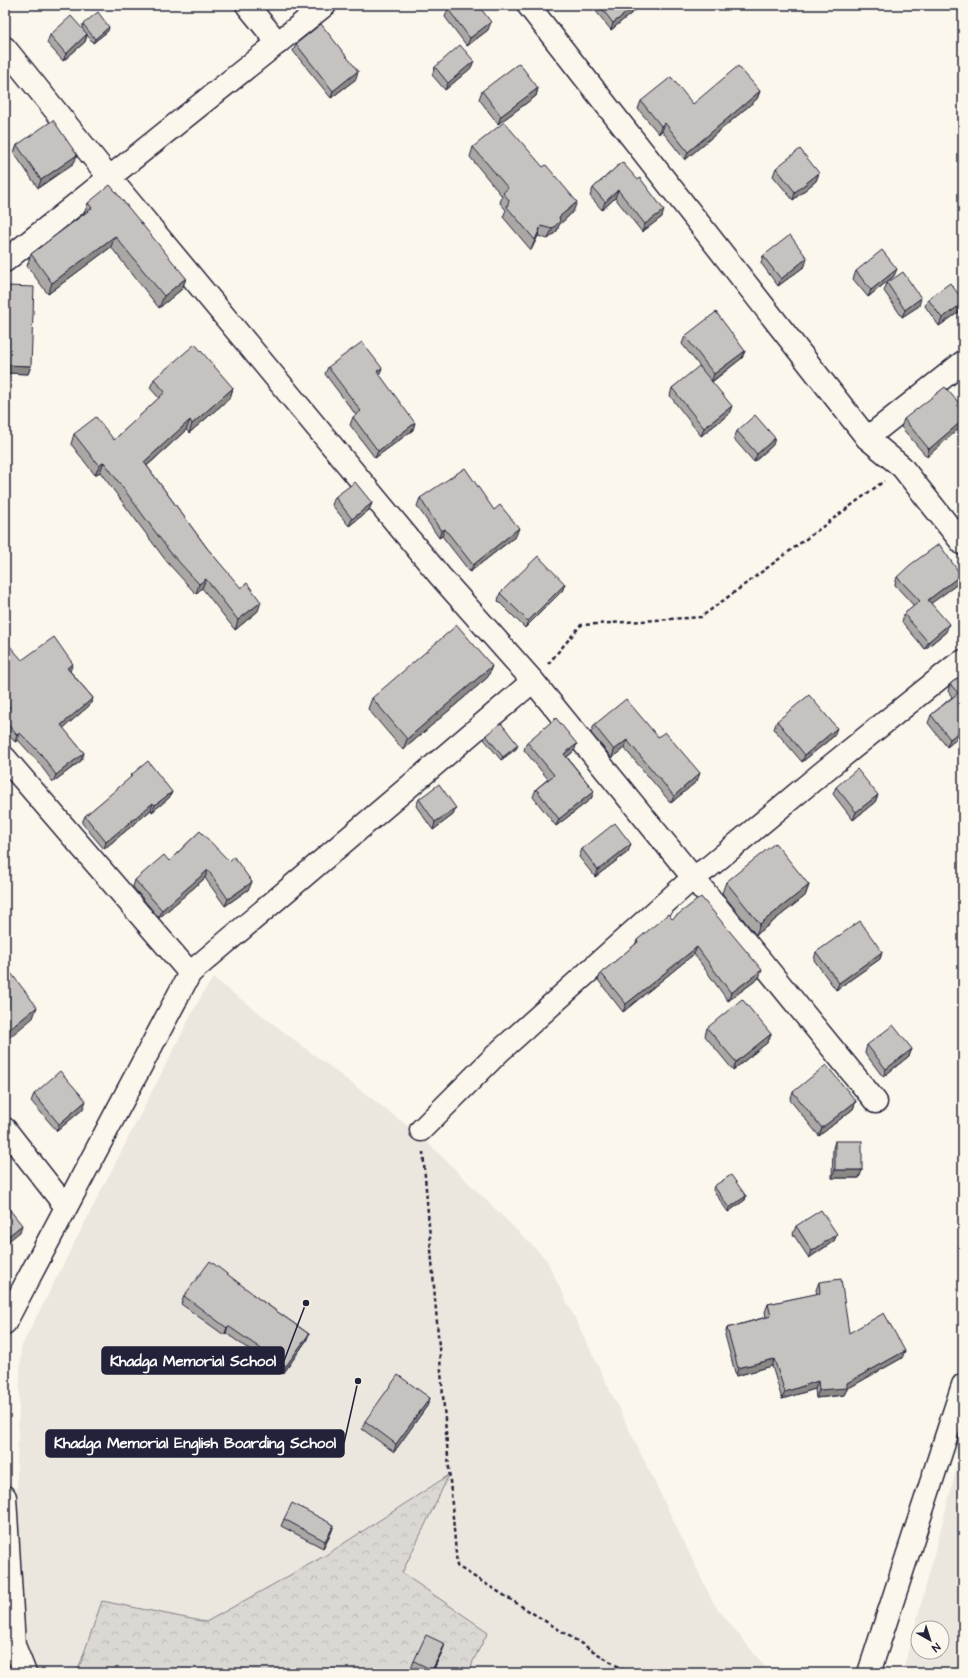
<svg xmlns="http://www.w3.org/2000/svg" width="968" height="1678" font-family="'Architects Daughter',sans-serif">
<style>
.built{fill:#ebe7df;fill-rule:evenodd}
.forest{fill:url(#forest-crowns);stroke:#7e7d87}
.lines{fill:none;stroke-linecap:round;stroke-linejoin:round}
.minor-casing{stroke:#22223b;stroke-width:25}
.path{stroke:#22223b;stroke-width:2.5;stroke-dasharray:4 3;stroke-linecap:butt}
.minor{stroke:#fbf7ec;stroke-width:22}
.wall{fill:#aaa7a5;stroke:#22223b}
.shaded-wall{fill:#8b8886;stroke:#22223b}
.building{fill:#c6c2c0;stroke:#22223b}
.leader{fill:none;stroke:#22223b;stroke-width:1.5}
.callout-dot{fill:#22223b;stroke:#fbf7ec;stroke-width:1.5}
.callout{fill:#22223b;stroke:#22223b;stroke-width:1.5}
.callout-label{font-size:15px;text-anchor:middle;font-weight:bold;fill:#fff}
</style>
<defs>
<pattern id="forest-crowns" width="20" height="18" patternUnits="userSpaceOnUse"><rect width="20" height="18" fill="#dbd8d3"/><path d="M2 6a3 3 0 1 1 6 0M12 15a3 3 0 1 1 6 0" fill="none" stroke="#bcb9b6"/></pattern>
</defs>
<rect width="100%" height="100%" fill="#fbf7ec"/>
<filter id="ink" filterUnits="userSpaceOnUse"><feTurbulence type="fractalNoise" baseFrequency=".025" numOctaves="2"/><feDisplacementMap in="SourceGraphic" scale="8" xChannelSelector="R" yChannelSelector="G"/><feConvolveMatrix kernelMatrix="1 2 1 2 8 2 1 2 1" color-interpolation-filters="sRGB"/></filter>
<g filter="url(#ink)">
<g class="built">
<polygon points="213,978 421,1136 546,1259 714,1604 770,1673 16,1673 17,1461 21,1347 200,998"/>
<path d="M963 1444V1673H902L919 1612ZM918 1628H942V1652H918Z"/>
</g>
<polygon class="forest" points="449,1475 402,1573 488,1632 473,1661 470,1673 77,1673 102,1601 206,1622 326,1555"/>
<g class="lines">
<defs>
<g id="minor">
<polyline points="247,5 278,43"/>
<polyline points="528,5 867,438 902,467 963,544"/>
<polyline points="5,48 109,177 440,576 533,681 876,1102"/>
<polyline points="5,261 325,5"/>
<polyline points="867,438 963,362"/>
<polyline points="5,758 190,973"/>
<polyline points="5,1129 66,1207"/>
<polyline points="421,1130 500,1051 694,877 709,867 823,772 956,665 963,661"/>
<polyline points="5,1323 190,973 533,681"/>
<polyline points="5,1497 14,1645 5,1653"/>
<polyline points="14,1645 25,1673"/>
<polyline points="869,1673 963,1385"/>
</g>
</defs>
<use href="#minor" class="minor-casing"/>
<g class="path">
<polyline points="548,664 581,625 701,617 884,481"/>
<polyline points="423,1152 457,1566 622,1669 637,1673"/>
</g>
<use href="#minor" class="minor"/>
</g>
<g class="wall">
<polygon points="591,5 640,5 639,7 611,30"/>
<polygon points="448,9 488,30 467,46 445,17"/>
<polygon points="83,24 108,31 93,43 87,35 85,42 63,61 47,43 50,35 82,28"/>
<polygon points="296,44 358,71 356,79 331,98 293,51"/>
<polygon points="435,67 471,68 445,90 432,75"/>
<polygon points="538,88 536,96 498,124 479,99 482,91"/>
<polygon points="760,91 757,99 685,160 662,131 659,134 638,109 641,101 693,104"/>
<polygon points="17,145 74,163 38,188 14,153"/>
<polygon points="473,147 573,212 559,225 557,231 548,239 538,236 531,250 503,217 506,210 500,203 502,196 470,157"/>
<polygon points="622,162 662,217 642,232 615,198 602,210 590,196 593,188"/>
<polygon points="776,168 819,173 816,181 793,200 773,176"/>
<polygon points="88,203 186,278 182,289 159,308 111,247 48,294 27,266 31,254 84,214"/>
<polygon points="763,256 805,266 778,286 761,263"/>
<polygon points="856,271 894,276 868,297 853,279"/>
<polygon points="887,283 919,306 902,317 884,291"/>
<polygon points="8,286 31,366 28,374 5,373 5,294"/>
<polygon points="928,299 963,300 963,299 963,306 962,310 939,326 925,306"/>
<polygon points="685,336 745,351 742,358 712,382 729,414 701,436 670,396 672,388 701,368 682,344"/>
<polygon points="328,367 379,374 413,430 375,458 350,425 353,417 356,415 325,374"/>
<polygon points="154,379 233,388 230,398 189,433 186,430 147,466 207,548 258,611 235,630 202,588 196,594 167,562 100,472 95,475 71,444 74,434 114,440 159,398 150,388"/>
<polygon points="963,408 927,457 901,427 904,419"/>
<polygon points="737,431 773,445 754,462 734,439"/>
<polygon points="335,497 372,503 369,510 349,526 332,505"/>
<polygon points="420,498 494,510 516,536 470,572 442,536 439,538 417,506"/>
<polygon points="897,577 959,583 931,603 946,632 925,649 902,622 904,614 914,606 895,585"/>
<polygon points="565,584 562,591 525,628 498,601 500,593"/>
<polygon points="5,647 22,660 70,671 93,698 90,705 63,728 84,753 81,761 53,782 38,762 18,740 15,742 5,731"/>
<polygon points="963,674 963,734 947,747 928,723 931,715 952,697 948,691 950,684"/>
<polygon points="488,677 403,750 368,709 372,698"/>
<polygon points="777,721 834,736 802,762 774,729"/>
<polygon points="594,725 658,737 697,781 671,803 624,748 612,758 591,733"/>
<polygon points="486,735 518,745 516,749 501,760 484,739"/>
<polygon points="527,742 574,751 567,757 594,791 591,799 556,826 533,797 536,789 548,779 524,750"/>
<polygon points="131,775 172,792 169,798 152,812 151,810 104,849 82,823 85,816 130,779"/>
<polygon points="836,787 878,795 875,802 853,820 833,794"/>
<polygon points="419,799 456,808 453,815 433,830 416,806"/>
<polygon points="200,831 249,889 225,906 205,878 159,918 133,887 135,880 169,861"/>
<polygon points="582,849 628,852 595,877 579,857"/>
<polygon points="726,882 809,885 805,896 756,935 722,893"/>
<polygon points="672,919 759,978 728,1001 694,954 623,1012 598,980 601,973 635,945 637,940"/>
<polygon points="816,952 882,952 880,959 836,990 814,960"/>
<polygon points="707,1028 771,1034 768,1042 733,1070 705,1036"/>
<polygon points="867,1045 912,1049 909,1056 883,1077 865,1053"/>
<polygon points="793,1092 856,1101 853,1109 819,1136 790,1100"/>
<polygon points="34,1094 83,1109 57,1131 31,1101"/>
<polygon points="835,1141 862,1170 859,1178 832,1178 833,1148"/>
<polygon points="714,1186 746,1196 745,1200 728,1212 713,1190"/>
<polygon points="796,1226 837,1234 834,1241 809,1258 793,1234"/>
<polygon points="819,1282 849,1333 902,1358 847,1389 844,1395 816,1398 815,1389 782,1399 772,1366 736,1376 725,1335 727,1328 766,1317 765,1312 768,1304 817,1294 816,1290"/>
<polygon points="252,1294 309,1334 306,1341 283,1374 226,1333 224,1335 181,1304 184,1296"/>
<polygon points="430,1398 427,1406 394,1452 362,1429 365,1421"/>
<polygon points="284,1519 334,1525 331,1533 323,1548 281,1526"/>
<polygon points="445,1644 442,1652 432,1673 420,1673 411,1668 414,1661"/>
</g>
<g class="shaded-wall">
<polygon points="637,5 640,5 639,7 611,30 613,23"/>
<polygon points="491,22 488,30 467,46 470,38"/>
<polygon points="109,27 108,31 93,43 95,39"/>
<polygon points="87,34 85,42 63,61 66,54"/>
<polygon points="474,61 471,68 445,90 448,83"/>
<polygon points="358,71 356,79 331,98 333,91"/>
<polygon points="538,88 536,96 498,124 501,116"/>
<polygon points="760,91 757,99 685,160 688,152"/>
<polygon points="665,123 662,131 659,134 661,126"/>
<polygon points="77,155 74,163 38,188 41,180"/>
<polygon points="819,173 816,181 793,200 795,192"/>
<polygon points="618,190 615,198 602,210 605,202"/>
<polygon points="577,202 573,212 559,225 557,231 548,239 552,229 559,217"/>
<polygon points="664,210 662,217 642,232 645,224"/>
<polygon points="541,226 538,236 531,250 535,240"/>
<polygon points="115,236 111,247 48,294 52,283"/>
<polygon points="807,258 805,266 778,286 781,279"/>
<polygon points="897,269 894,276 868,297 871,290"/>
<polygon points="186,278 182,289 159,308 164,296"/>
<polygon points="921,298 919,306 902,317 905,310"/>
<polygon points="963,303 963,306 962,310 939,326 942,318"/>
<polygon points="745,351 742,358 711,382 714,374"/>
<polygon points="5,365 31,366 28,374 5,373"/>
<polygon points="382,368 379,376 377,371"/>
<polygon points="233,388 230,398 189,433 192,424"/>
<polygon points="732,406 729,414 701,436 704,428"/>
<polygon points="190,420 186,430 140,472 144,462"/>
<polygon points="963,420 963,425 927,457 929,449"/>
<polygon points="415,423 413,430 375,458 378,451"/>
<polygon points="775,438 773,445 754,462 757,454"/>
<polygon points="104,462 100,472 95,475 99,466"/>
<polygon points="372,503 369,510 349,526 352,519"/>
<polygon points="519,528 516,536 470,572 473,565"/>
<polygon points="445,529 442,536 439,538 441,531"/>
<polygon points="961,575 959,583 925,608 928,600"/>
<polygon points="206,579 202,588 196,594 199,584"/>
<polygon points="565,584 562,591 525,628 528,621"/>
<polygon points="261,602 258,611 235,630 238,620"/>
<polygon points="949,624 946,632 925,649 928,642"/>
<polygon points="73,664 70,671 67,668"/>
<polygon points="492,666 488,677 403,750 407,739"/>
<polygon points="93,698 90,705 59,732 61,725"/>
<polygon points="837,728 834,736 802,762 805,755"/>
<polygon points="963,729 963,734 947,747 950,739"/>
<polygon points="20,733 18,740 15,742 17,735"/>
<polygon points="627,740 624,748 612,758 614,750"/>
<polygon points="577,744 574,751 562,761 564,754"/>
<polygon points="518,745 516,749 501,760 503,757"/>
<polygon points="84,753 81,761 53,782 56,775"/>
<polygon points="700,773 697,781 671,803 674,796"/>
<polygon points="594,791 591,799 556,826 559,819"/>
<polygon points="172,792 169,798 152,812 155,805"/>
<polygon points="878,795 875,802 853,820 856,812"/>
<polygon points="153,803 151,810 104,849 106,842"/>
<polygon points="456,808 453,815 433,830 435,822"/>
<polygon points="631,844 628,852 595,877 598,870"/>
<polygon points="208,870 205,878 159,918 162,910"/>
<polygon points="252,882 249,889 225,906 228,899"/>
<polygon points="809,885 805,896 756,935 760,924"/>
<polygon points="697,947 694,954 623,1012 626,1004"/>
<polygon points="882,952 880,959 836,990 839,983"/>
<polygon points="762,970 759,978 728,1001 731,993"/>
<polygon points="37,1007 33,1018 5,1041 5,1033"/>
<polygon points="771,1034 768,1042 733,1070 736,1062"/>
<polygon points="912,1049 909,1056 883,1077 886,1069"/>
<polygon points="86,1101 83,1109 57,1131 59,1124"/>
<polygon points="856,1101 853,1109 819,1136 822,1128"/>
<polygon points="835,1170 862,1170 859,1178 832,1178"/>
<polygon points="746,1196 745,1200 728,1212 729,1208"/>
<polygon points="22,1225 20,1232 5,1244 5,1239"/>
<polygon points="837,1234 834,1241 809,1258 812,1251"/>
<polygon points="228,1326 226,1333 224,1335 227,1328"/>
<polygon points="309,1334 306,1341 283,1374 286,1366"/>
<polygon points="905,1351 902,1358 847,1389 844,1395 816,1398 819,1390 847,1383"/>
<polygon points="774,1359 772,1366 736,1376 738,1368"/>
<polygon points="818,1381 815,1389 782,1399 785,1392"/>
<polygon points="430,1398 427,1406 394,1452 396,1444"/>
<polygon points="334,1525 331,1533 323,1548 325,1541"/>
<polygon points="445,1644 442,1652 432,1673 431,1673"/>
</g>
<g class="building">
<polygon points="454,5 478,5 491,22 470,38 448,9"/>
<polygon points="599,5 637,5 613,23"/>
<polygon points="98,12 109,27 95,39 83,24"/>
<polygon points="71,16 87,34 66,54 50,35"/>
<polygon points="321,24 358,71 333,91 296,44"/>
<polygon points="460,45 474,61 448,83 435,67"/>
<polygon points="519,63 538,88 501,116 482,91"/>
<polygon points="738,66 760,91 688,152 665,123 661,126 641,101 671,77 693,104"/>
<polygon points="53,120 77,155 41,180 17,145"/>
<polygon points="504,122 543,167 546,165 577,202 559,217 560,221 552,229 541,226 535,240 507,207 509,200 503,193 508,188 473,147"/>
<polygon points="800,149 819,173 795,192 776,168"/>
<polygon points="622,162 638,180 640,178 664,210 645,224 618,190 605,202 593,188"/>
<polygon points="110,185 186,278 164,296 115,236 52,283 31,254 92,208 88,203"/>
<polygon points="790,235 807,258 781,279 763,256"/>
<polygon points="882,250 897,269 871,290 856,271"/>
<polygon points="903,272 921,298 905,310 887,283"/>
<polygon points="950,283 963,300 963,303 942,318 928,299"/>
<polygon points="8,286 34,287 31,366 5,365 5,349"/>
<polygon points="716,312 745,351 714,374 685,336"/>
<polygon points="362,342 382,368 377,371 415,423 378,451 353,417 361,411 328,367"/>
<polygon points="195,344 233,388 192,424 190,420 144,462 207,548 241,588 247,583 261,602 238,620 206,579 199,584 170,552 104,462 99,466 74,434 96,417 114,440 165,392 154,379"/>
<polygon points="699,366 732,406 704,428 672,388"/>
<polygon points="945,387 963,408 963,420 929,449 904,419"/>
<polygon points="755,415 775,438 757,454 737,431"/>
<polygon points="465,468 494,510 500,505 519,528 473,565 445,529 441,531 420,498"/>
<polygon points="355,482 372,503 352,519 335,497"/>
<polygon points="939,544 961,575 928,600 949,624 928,642 904,614 920,601 897,577 910,565"/>
<polygon points="538,556 565,584 528,621 500,593"/>
<polygon points="457,625 492,666 407,739 372,698"/>
<polygon points="54,637 73,664 67,668 93,698 61,725 84,753 56,775 41,754 20,733 17,735 5,721 5,712 10,707 5,702 5,647 8,644 22,660"/>
<polygon points="963,674 963,729 950,739 931,715 958,693 950,684"/>
<polygon points="809,695 837,728 805,755 777,721"/>
<polygon points="626,699 658,737 665,732 700,773 674,796 627,740 614,750 594,725"/>
<polygon points="556,718 577,744 564,754 594,791 559,819 536,789 554,775 527,742"/>
<polygon points="501,723 518,745 503,757 486,735"/>
<polygon points="148,761 172,792 155,805 153,803 106,842 85,816 132,776 131,775"/>
<polygon points="857,769 878,795 856,812 836,787"/>
<polygon points="439,784 456,808 435,822 419,799"/>
<polygon points="615,823 631,844 598,870 582,849"/>
<polygon points="200,831 229,861 234,857 252,882 228,899 208,870 162,910 135,880 164,855 169,861"/>
<polygon points="775,843 809,885 760,924 726,882"/>
<polygon points="701,897 762,970 731,993 697,947 626,1004 601,973 638,942 637,940 668,914 672,919"/>
<polygon points="860,921 882,952 839,983 816,952"/>
<polygon points="11,973 37,1007 5,1033 5,978"/>
<polygon points="742,999 771,1034 736,1062 707,1028"/>
<polygon points="893,1025 912,1049 886,1069 867,1045"/>
<polygon points="826,1065 856,1101 822,1128 793,1092"/>
<polygon points="60,1071 86,1101 59,1124 34,1094"/>
<rect x="835" y="1141" width="27" height="29"/>
<polygon points="731,1175 746,1196 729,1208 714,1186"/>
<polygon points="5,1204 22,1225 5,1239"/>
<polygon points="821,1210 837,1234 812,1251 796,1226"/>
<polygon points="210,1261 252,1293 252,1294 309,1334 286,1366 228,1326 227,1328 184,1296"/>
<polygon points="841,1279 849,1333 884,1313 905,1351 847,1383 847,1388 819,1390 818,1381 785,1392 774,1359 738,1368 727,1328 771,1316 768,1304 820,1293 819,1282"/>
<polygon points="398,1375 430,1398 396,1444 365,1421"/>
<polygon points="292,1503 334,1525 325,1541 284,1519"/>
<polygon points="426,1635 445,1644 432,1670 414,1661"/>
</g>
</g>
<path class="leader" d="M306 1303L284 1361M358 1381L344 1443"/>
<g class="callout-dot">
<circle cx="306" cy="1303" r="4"/>
<circle cx="358" cy="1381" r="4"/>
</g>
<g class="callout">
<rect x="102" y="1347" width="182" height="27" rx="4"/>
<rect x="46" y="1430" width="298" height="27" rx="4"/>
</g>
<g class="callout-label">
<text x="193" y="1366">Khadga Memorial School</text>
<text x="195" y="1448">Khadga Memorial English Boarding School</text>
</g>
<rect width="968" height="1678" fill="none" stroke="#fbf7ec" stroke-width="20"/>
<rect x="10" y="10" width="948" height="1658" fill="none" stroke="#22223b" stroke-width="1.5" filter="url(#ink)"/>
<g transform="translate(930 1640) rotate(141)"><circle r="19" fill="#fbf7ec" stroke="#a4a2a5"/>
<path d="M0-3L7 15L0 10L-7 15Z" fill="#22223b"/>
<text y="-6" font-size="11" font-weight="bold" text-anchor="middle" fill="#22223b">N</text>
</g>
</svg>
